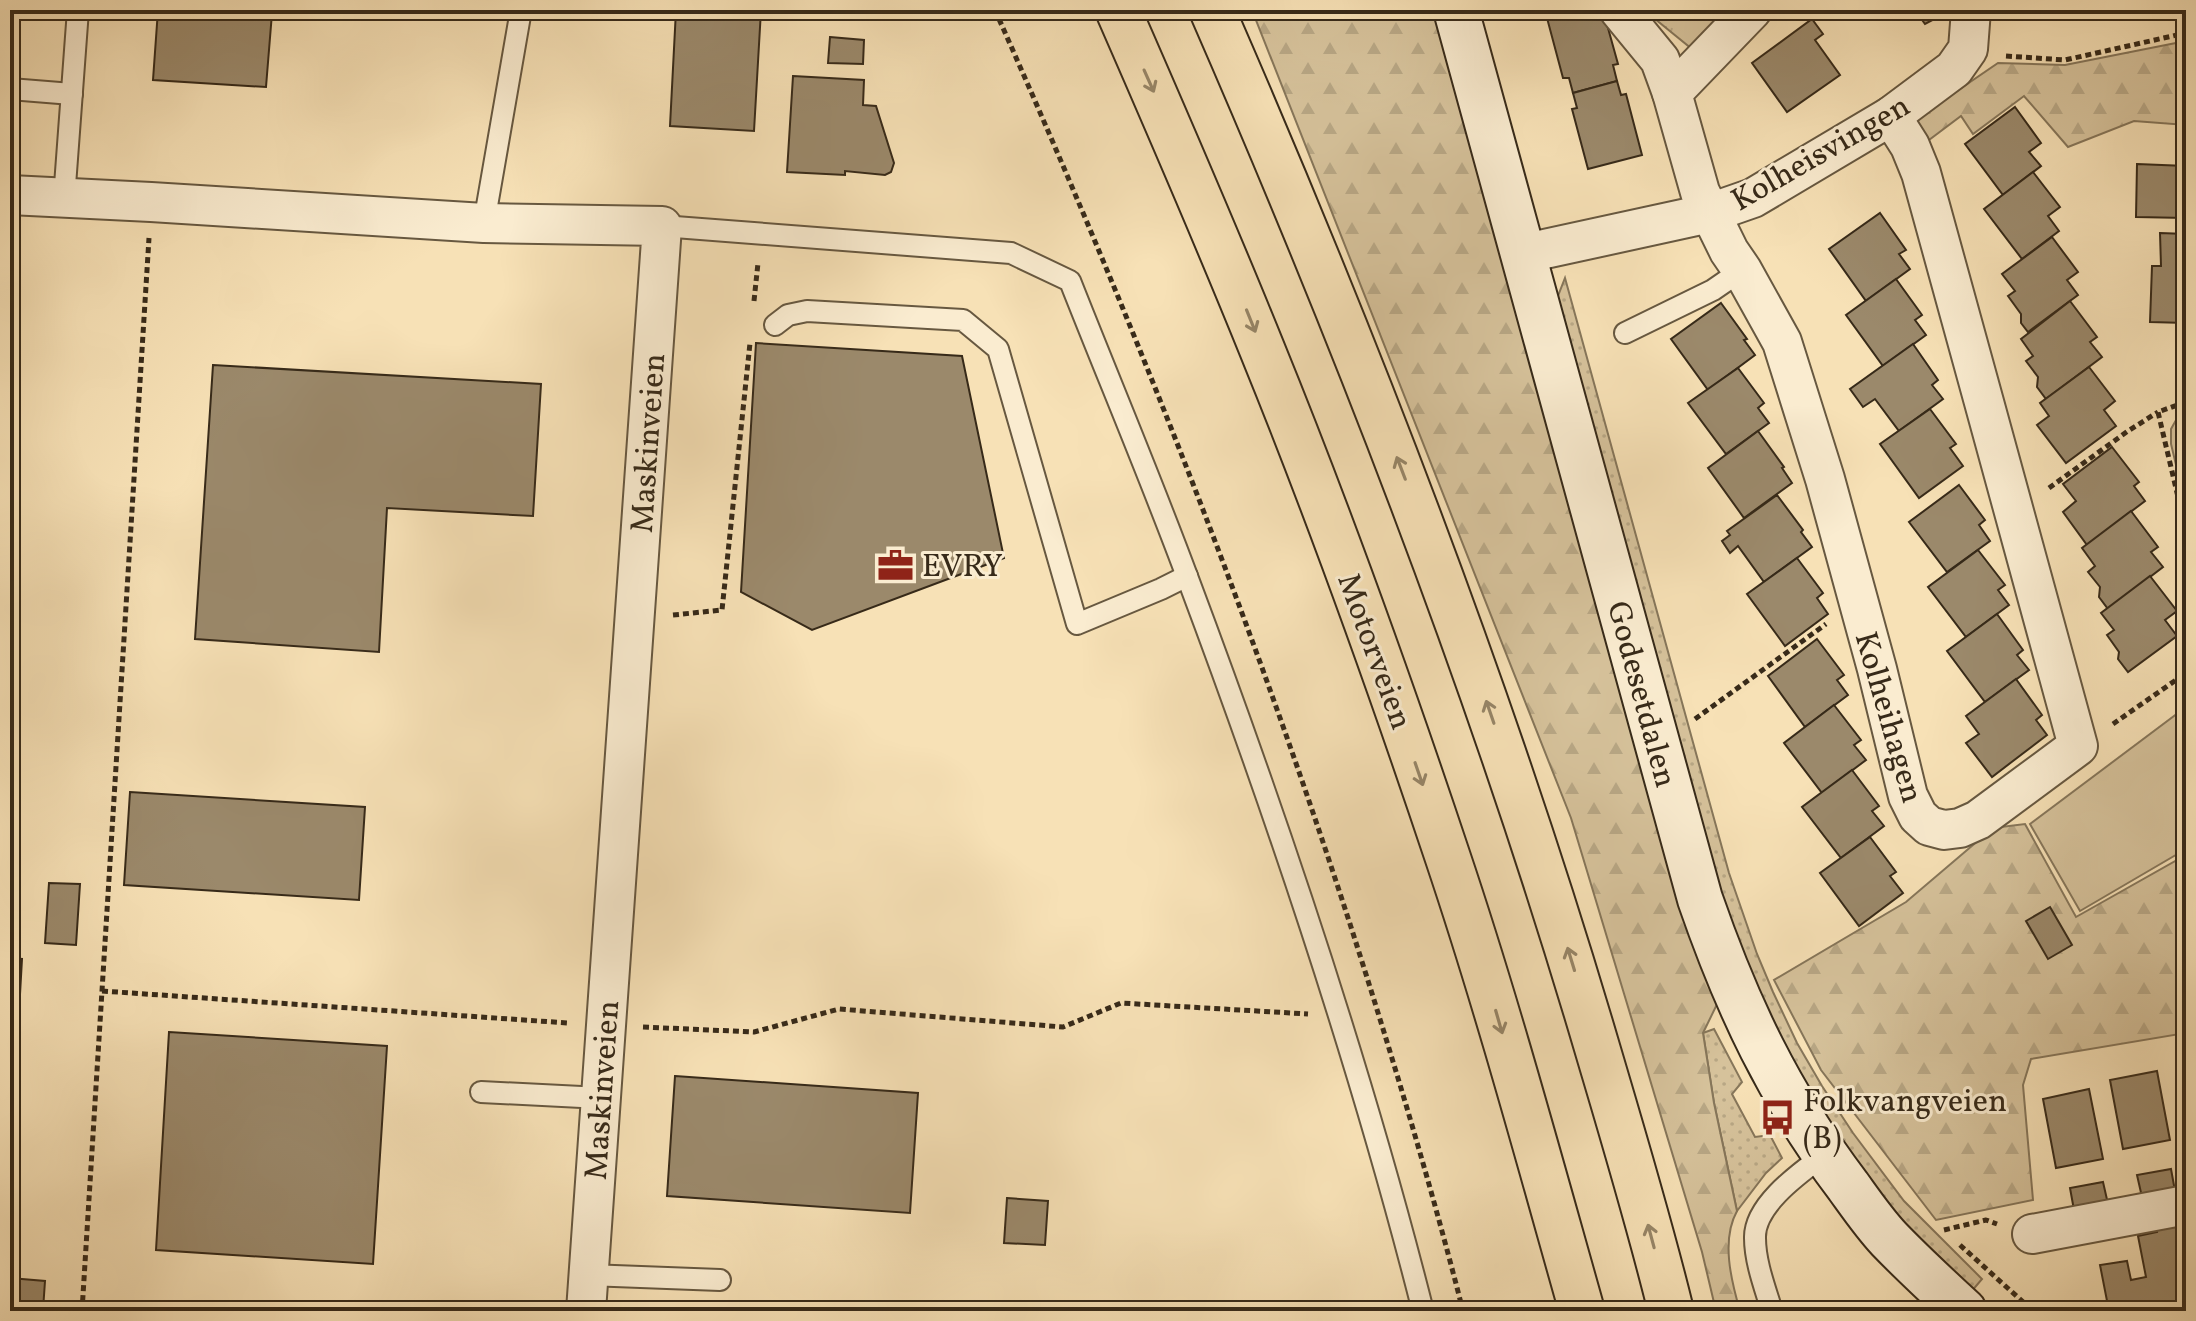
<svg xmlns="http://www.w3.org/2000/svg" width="2196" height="1321" font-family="Vollkorn,serif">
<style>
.grass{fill:url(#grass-dots);stroke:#86765a;stroke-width:2}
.forest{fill:url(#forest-firs);stroke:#86765a;stroke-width:2}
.park{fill:url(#park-tufts);stroke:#86765a;stroke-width:2}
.pitch{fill:#d6c29b;stroke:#86765a;stroke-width:2}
.building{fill:#9b896b;stroke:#372a19;stroke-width:2}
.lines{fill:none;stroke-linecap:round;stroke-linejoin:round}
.service-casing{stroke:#675840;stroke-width:24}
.minor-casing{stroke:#675840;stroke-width:42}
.secondary-casing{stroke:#372a19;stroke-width:48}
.motorway-casing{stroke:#372a19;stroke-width:48}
.path{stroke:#372a19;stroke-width:5;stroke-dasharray:6 4;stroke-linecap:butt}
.service{stroke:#faecd0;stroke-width:20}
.minor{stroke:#faecd0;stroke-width:38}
.secondary{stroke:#faecd0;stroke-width:44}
.motorway{stroke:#f7e1b6;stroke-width:44}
.oneway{stroke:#978668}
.labels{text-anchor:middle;stroke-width:6;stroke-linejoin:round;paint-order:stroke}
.street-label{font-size:32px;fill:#372a19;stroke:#faecd0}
.poi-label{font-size:32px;fill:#372a19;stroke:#faecd0;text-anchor:start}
</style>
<defs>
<pattern id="grass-dots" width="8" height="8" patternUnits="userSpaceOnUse" patternTransform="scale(2)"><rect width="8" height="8" fill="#d6c29b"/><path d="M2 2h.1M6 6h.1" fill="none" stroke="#b8a785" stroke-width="1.8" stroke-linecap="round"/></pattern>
<pattern id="forest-firs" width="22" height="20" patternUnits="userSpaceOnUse" patternTransform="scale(2)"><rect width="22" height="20" fill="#d6c29b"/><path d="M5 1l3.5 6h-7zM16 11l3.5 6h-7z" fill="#b8a785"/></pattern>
<pattern id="park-tufts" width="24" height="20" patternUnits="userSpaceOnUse" patternTransform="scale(2)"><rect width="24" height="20" fill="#d6c29b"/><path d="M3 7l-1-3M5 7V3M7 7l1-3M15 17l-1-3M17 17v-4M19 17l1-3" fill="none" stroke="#b8a785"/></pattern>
</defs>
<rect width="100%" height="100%" fill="#f7e1b6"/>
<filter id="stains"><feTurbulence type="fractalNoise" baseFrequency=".0025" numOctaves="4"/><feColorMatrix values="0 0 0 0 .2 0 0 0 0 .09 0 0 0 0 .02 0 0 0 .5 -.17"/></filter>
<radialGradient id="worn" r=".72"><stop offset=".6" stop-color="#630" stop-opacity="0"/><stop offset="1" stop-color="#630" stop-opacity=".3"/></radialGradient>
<g class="grass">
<polygon points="1565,278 1729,873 1757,954 1773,992 1797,1043 1822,1086 1853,1133 1904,1201 1982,1279 1971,1292 1888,1206 1803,1091 1727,924 1558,307 1558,296"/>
<polygon points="1714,1029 1742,1082 1732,1094 1755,1137 1770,1135 1782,1158 1766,1173 1737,1211 1714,1103 1703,1033"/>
</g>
<g class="forest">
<path d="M1252 10H1436L1722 994 1703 1033 1714 1103 1737 1211C1721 1240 1731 1280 1740 1311H1716L1702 1252 1571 818Z"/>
<polygon points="2186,41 2186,125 2134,121 2068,147 2024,96 1973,134 1961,116 1921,146 1916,119 1998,63 2065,65"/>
<polygon points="2186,411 2186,507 2171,444 2171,429 2180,413"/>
<polygon points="2025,824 2076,917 2186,855 2186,1033 2031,1059 2023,1085 2033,1200 1936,1220 1821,1070 1774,980 1906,902 1993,828"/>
</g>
<polygon class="park" points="1644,10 1723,10 1692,49"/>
<polygon class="pitch" points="2186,707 2186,849 2080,911 2030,824"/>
<g class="building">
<polygon points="158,10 275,10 272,13 266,87 153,80"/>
<polygon points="676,10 761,10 754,131 670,126"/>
<polygon points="1576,10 1603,10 1618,64 1613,65 1617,81 1573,93 1569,78 1563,78 1547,18"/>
<polygon points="1915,10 1940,10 1942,15 1925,24"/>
<polygon points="1812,19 1823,34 1815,40 1840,75 1787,112 1752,63"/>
<polygon points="830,37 864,40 863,64 828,63"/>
<polygon points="793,76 864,80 863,105 876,106 894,163 891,172 885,175 845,171 845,175 787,172"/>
<polygon points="1617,81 1621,95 1626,94 1642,155 1588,169 1572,109 1577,108 1573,93"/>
<polygon points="2015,107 2041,143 2029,152 2041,166 2003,195 1965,144"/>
<polygon points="2137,164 2186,166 2186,218 2136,217"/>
<polygon points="2033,172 2060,207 2048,216 2059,231 2022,259 1984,209"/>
<polygon points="1880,213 1906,250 1899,254 1910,269 1866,301 1829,249"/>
<polygon points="2160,233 2186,234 2186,323 2150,322 2152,266 2161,266"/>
<polygon points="2052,237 2078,272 2067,280 2078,295 2028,332 2021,323 2021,314 2008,296 2015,291 2002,274"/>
<polygon points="1896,279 1922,315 1915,320 1926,335 1883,366 1846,315"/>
<polygon points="2070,301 2097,337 2090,342 2102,357 2046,399 2037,387 2038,377 2026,361 2033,356 2021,339"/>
<polygon points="1721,303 1747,339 1744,340 1755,355 1708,390 1671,339"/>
<polygon points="756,343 962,356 1004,558 812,630 741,592"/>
<polygon points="1913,344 1938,380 1932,385 1943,399 1899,431 1875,399 1863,407 1850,389"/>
<polygon points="213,365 541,384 533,516 387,508 379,652 195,639"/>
<polygon points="2089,367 2115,401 2104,410 2116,426 2066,463 2037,425 2049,416 2040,403"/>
<polygon points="1738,368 1764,403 1758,408 1769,423 1726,454 1688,403"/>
<polygon points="1930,409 1956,444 1950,448 1963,466 1919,498 1880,444"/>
<polygon points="1758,431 1784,467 1782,468 1792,483 1744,518 1708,468"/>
<polygon points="2112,447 2139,482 2134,486 2145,501 2087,545 2063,512 2076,501 2063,484"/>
<polygon points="1959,485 1985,520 1979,525 1990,541 1947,572 1909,522"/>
<polygon points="1777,495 1803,530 1801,532 1812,547 1764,582 1738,546 1730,553 1722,541 1730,535 1727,531"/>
<polygon points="2131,511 2158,547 2151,552 2163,567 2108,609 2099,597 2100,587 2088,572 2095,566 2082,548"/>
<polygon points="1978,550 2005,585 1998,590 2009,605 1966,637 1928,587"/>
<polygon points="1797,558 1823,593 1817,598 1828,614 1785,646 1747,594"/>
<polygon points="2150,576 2177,611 2165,620 2177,636 2128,672 2118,659 2119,652 2107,635 2114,630 2101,613"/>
<polygon points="1997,614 2023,650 2017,655 2029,670 1985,702 1947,651"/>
<polygon points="1817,639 1844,675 1837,680 1848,695 1805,727 1768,676"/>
<polygon points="2016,679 2042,715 2036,720 2047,735 1992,777 1966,743 1979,734 1966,716"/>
<polygon points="1834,705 1861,740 1854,745 1866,760 1822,793 1784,743"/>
<polygon points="1852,770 1879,806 1872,811 1884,826 1841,858 1802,807"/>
<polygon points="130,792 365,807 359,900 124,885"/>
<polygon points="1870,837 1896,872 1890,876 1903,893 1859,926 1820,873"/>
<polygon points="49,883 80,884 76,945 45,943"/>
<polygon points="2050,907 2072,945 2048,959 2026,921"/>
<polygon points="10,958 22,959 10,1170"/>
<polygon points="169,1032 387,1046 373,1264 156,1250"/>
<polygon points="2157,1071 2170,1140 2123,1149 2110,1080"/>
<polygon points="675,1076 918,1093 910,1213 667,1196"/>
<polygon points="2089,1089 2103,1159 2056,1168 2043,1099"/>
<polygon points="2171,1169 2175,1191 2142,1197 2137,1175"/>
<polygon points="2103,1182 2108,1204 2074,1210 2070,1188"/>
<polygon points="1007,1198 1048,1201 1045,1245 1004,1243"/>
<polygon points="2183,1218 2186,1234 2186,1310 2153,1311 2151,1303 2109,1311 2100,1265 2127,1261 2131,1280 2146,1277 2138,1236 2157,1232 2155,1223"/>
<polygon points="10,1278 45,1281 43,1310 10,1307"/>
</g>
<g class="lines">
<defs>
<g id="service">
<polyline points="10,89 72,94"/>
<polyline points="64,199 78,10"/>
<polyline points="484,223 521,10"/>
<path d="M662 226 1011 253 1070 281C1109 380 1151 479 1188 579 1278 819 1360 1062 1423 1311"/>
<polyline points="775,325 788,315 807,311 963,320 998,349 1077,624 1161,589 1187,576"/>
<polyline points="1625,333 1713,290 1742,270"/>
<polyline points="481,1092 601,1098"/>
<polyline points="588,1275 720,1280"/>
<path d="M1772 1311C1765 1288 1755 1262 1755 1238 1754 1205 1800 1173 1824 1155"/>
</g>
<g id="minor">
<polyline points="1619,10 1660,60 1672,93"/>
<path d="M1752 10 1672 93 1700 192 1729 251 1742 270 1782 342 1825 479 1877 669 1908 796 1918 816 1929 826 1944 830 1960 828 1978 820 2078 746C2027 555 1973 364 1921 173L1910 146 1891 116"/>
<polyline points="10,195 151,202 484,223 662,226 586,1311"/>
<polyline points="1522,254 1710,213 1753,198 1891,116 1954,69 1968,49 1971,10"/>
<polyline points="2032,1234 2186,1205"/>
</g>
<path id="secondary" d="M1456 10 1700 899C1737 1006 1779 1095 1848 1186 1861 1204 1874 1223 1889 1239 1913 1264 1939 1288 1964 1311"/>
<g id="motorway">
<path d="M1118 10C1167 122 1216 235 1262 349 1330 516 1391 687 1448 858 1498 1007 1539 1159 1582 1311"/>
<path d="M1212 10C1359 347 1492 691 1596 1044 1622 1132 1649 1221 1671 1311"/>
</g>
</defs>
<use href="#service" class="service-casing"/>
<use href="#minor" class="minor-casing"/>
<use href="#secondary" class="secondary-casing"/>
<use href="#motorway" class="motorway-casing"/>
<g class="path">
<path d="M995 10C1128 309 1249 612 1350 924 1391 1052 1430 1181 1463 1311"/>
<polyline points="2006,56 2065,60 2186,33"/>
<polyline points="754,301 758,263"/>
<polyline points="2186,402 2158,412 2186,531"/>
<polyline points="2049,488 2128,431 2158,412"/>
<polyline points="673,615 722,610 750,343"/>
<polyline points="1695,719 1826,624"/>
<polyline points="2113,724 2186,673"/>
<polyline points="102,991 568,1023"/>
<polyline points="643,1027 754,1032 839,1009 1063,1027 1121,1003 1308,1014"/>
<polyline points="1944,1230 1986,1220 1997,1224"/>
<polyline points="1960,1245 2033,1311"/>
<polyline points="82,1311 149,238"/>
</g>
<use href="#service" class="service"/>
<use href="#minor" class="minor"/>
<use href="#secondary" class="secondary"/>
<use href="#motorway" class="motorway"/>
</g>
<defs><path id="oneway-shaft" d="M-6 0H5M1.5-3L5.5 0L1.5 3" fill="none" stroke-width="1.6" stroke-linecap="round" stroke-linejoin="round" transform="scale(2)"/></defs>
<g class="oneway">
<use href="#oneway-shaft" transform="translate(1149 81) rotate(66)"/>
<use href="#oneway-shaft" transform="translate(1251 321) rotate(68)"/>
<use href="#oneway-shaft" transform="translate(1401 468) rotate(-111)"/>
<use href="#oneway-shaft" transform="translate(1490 712) rotate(-109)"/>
<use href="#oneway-shaft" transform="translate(1419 774) rotate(71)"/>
<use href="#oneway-shaft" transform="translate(1571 959) rotate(-107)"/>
<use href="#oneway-shaft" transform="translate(1499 1022) rotate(74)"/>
<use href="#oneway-shaft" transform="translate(1651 1236) rotate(-105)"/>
</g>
<defs>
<symbol id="office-bare" viewBox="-9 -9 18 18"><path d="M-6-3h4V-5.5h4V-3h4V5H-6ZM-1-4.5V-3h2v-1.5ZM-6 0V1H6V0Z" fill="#8f2418" stroke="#faecd0" stroke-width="2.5" paint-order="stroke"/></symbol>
<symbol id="bus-bare" viewBox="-9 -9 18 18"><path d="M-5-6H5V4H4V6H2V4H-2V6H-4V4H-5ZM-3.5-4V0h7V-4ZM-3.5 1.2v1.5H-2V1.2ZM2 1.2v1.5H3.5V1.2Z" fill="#8f2418" stroke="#faecd0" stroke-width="2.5" paint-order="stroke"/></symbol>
</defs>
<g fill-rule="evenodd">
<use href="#office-bare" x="870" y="540" width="51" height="51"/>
<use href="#bus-bare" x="1752" y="1092" width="51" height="51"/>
</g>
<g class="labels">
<g class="street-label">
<text transform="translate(1820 152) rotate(-30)" y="11">Kolheisvingen</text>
<text transform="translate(647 443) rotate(-86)" y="11">Maskinveien</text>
<text transform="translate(1376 651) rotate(70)" y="11">Motorveien</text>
<text transform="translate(1643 694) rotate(75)" y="11">Godesetdalen</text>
<text transform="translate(1890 717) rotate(74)" y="11">Kolheihagen</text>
<text transform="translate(601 1090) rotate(-86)" y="11">Maskinveien</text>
</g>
<g class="poi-label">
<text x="922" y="576">EVRY</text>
<text x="1803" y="1111">Folkvangveien<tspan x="1803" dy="37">(B)</tspan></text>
</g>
</g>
<rect width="2196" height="1321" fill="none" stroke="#f7e1b6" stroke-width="40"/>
<rect x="12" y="12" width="2172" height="1297" fill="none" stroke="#372a19" stroke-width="4"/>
<rect x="20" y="20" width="2156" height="1281" fill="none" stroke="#372a19" stroke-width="2"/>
<rect width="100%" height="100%" filter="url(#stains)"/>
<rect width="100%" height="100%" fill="url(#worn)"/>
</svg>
